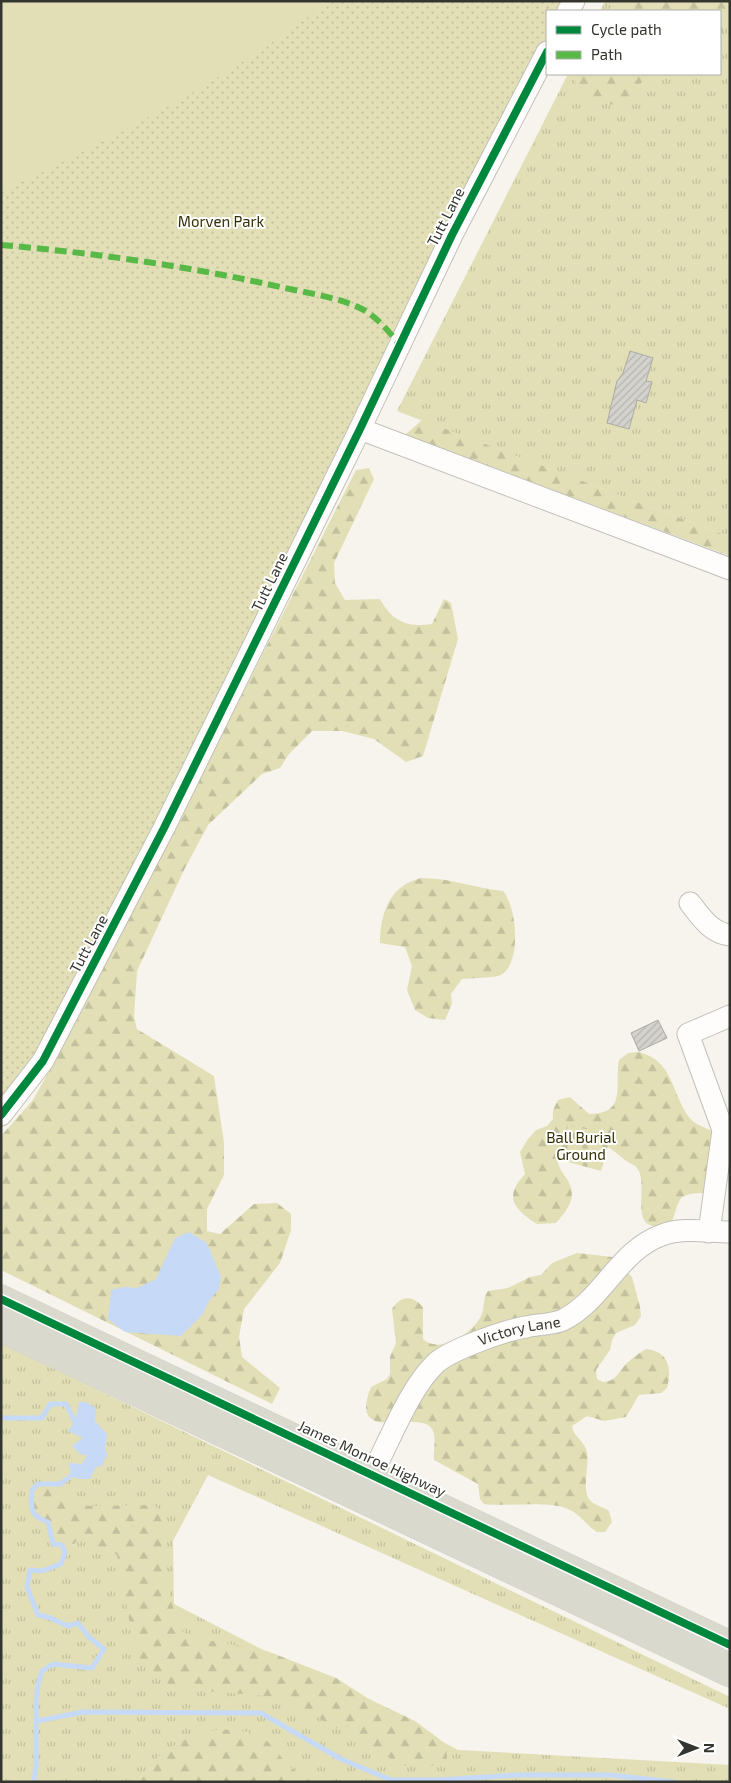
<svg xmlns="http://www.w3.org/2000/svg" width="731" height="1783" font-family="'Exo 2',sans-serif">
<style>
.grass{fill:url(#grass-tufts)}
.forest{fill:url(#forest-firs)}
.cemetery{fill:url(#cemetery-stones)}
.park{fill:url(#park-dots)}
.garden{fill:#e2dfb6}
.water{fill:#c6d9f6}
.lines{fill:none;stroke-linecap:round;stroke-linejoin:round}
.stream{stroke:#c6d9f6;stroke-width:5}
.building{fill:url(#building-hatch);stroke:#acaba5}
.minor-casing{stroke:#c1c0ba;stroke-width:23}
.highway-casing{stroke:#cfcfca;stroke-width:29}
.minor{stroke:#fefdfc;stroke-width:21}
.highway{stroke:#dad9ce;stroke-width:28}
.quiet{stroke:#58b947;stroke-width:6;stroke-dasharray:12 6;stroke-linecap:butt}
.cycleway-casing{stroke:#fff;stroke-width:11}
.cycleway{stroke:#00873e;stroke-width:8}
.labels{text-anchor:middle;stroke-width:4;stroke-linejoin:round;paint-order:stroke}
.street-label{font-size:15px;fill:#35352f;stroke:#fff}
.park-label{font-size:15px;fill:#322f05;stroke:#fff}
</style>
<defs>
<pattern id="grass-tufts" width="24" height="20" patternUnits="userSpaceOnUse" patternTransform="scale(1.25)"><rect width="24" height="20" fill="#e2dfb6"/><path d="M3 7l-1-3M5 7V3M7 7l1-3M15 17l-1-3M17 17v-4M19 17l1-3" fill="none" stroke="#c2c09d"/></pattern>
<pattern id="forest-firs" width="22" height="20" patternUnits="userSpaceOnUse" patternTransform="scale(1.25)"><rect width="22" height="20" fill="#e2dfb6"/><path d="M5 1l3.5 6h-7zM16 11l3.5 6h-7z" fill="#c2c09d"/></pattern>
<pattern id="cemetery-stones" width="16" height="16" patternUnits="userSpaceOnUse" patternTransform="scale(1.25)"><rect width="16" height="16" fill="#e2dfb6"/><path d="M2 7V4a2 2 0 0 1 4 0v3zM10 15v-3a2 2 0 0 1 4 0v3z" fill="#c2c09d"/></pattern>
<pattern id="park-dots" width="8" height="8" patternUnits="userSpaceOnUse" patternTransform="scale(1.25)"><rect width="8" height="8" fill="#e2dfb6"/><path d="M2 2h.1M6 6h.1" fill="none" stroke="#c2c09d" stroke-width="1.8" stroke-linecap="round"/></pattern>
<pattern id="building-hatch" width="6" height="6" patternUnits="userSpaceOnUse" patternTransform="scale(1.25)"><rect width="6" height="6" fill="#d3d2cc"/><path d="M-1 1l2-2M0 6l6-6M5 7l2-2" fill="none" stroke="#b6b5b0"/></pattern>
</defs>
<rect width="100%" height="100%" fill="#f6f4ec"/>
<g class="grass">
<polygon points="605,1 730,1 730,537 397,411 568,74 720,74 720,11 600,11"/>
<polygon points="1,1343 730,1697 730,1709 208,1475 173,1541 174,1604 458,1750 730,1765 730,1782 1,1782"/>
</g>
<g class="forest">
<polygon points="624,1 730,1 730,13 723,14 723,32 720,41 720,11 625,11"/>
<polygon points="575,74 649,74 621,106 584,100 576,91"/>
<polygon points="422,420 730,537 730,556 405,435"/>
<path d="M369 468 374 479 334 563 335 583 345 600 380 599C392 621 407 628 432 624L444 599 451 603 458 639 423 756 406 762 374 739 342 731H312L289 754 280 768 262 774 208 825 184 870 137 971 134 1017 137 1029 214 1076 224 1143V1175L207 1209V1231L220 1234 254 1204 277 1203 291 1214V1230L280 1263 244 1309 239 1337 242 1357 280 1388 272 1404 1 1270V1136L33 1100 74 1026 356 470Z"/>
<path d="M421 878C449 878 475 888 503 891 517 907 522 963 501 975 494 978 471 978 462 979L451 994 452 1004 445 1020 428 1018 415 1010 407 990 412 966 405 947 380 943C380 923 385 898 403 886 408 882 415 880 421 878Z"/>
<path d="M639 1052C673 1061 671 1091 688 1116 695 1126 708 1128 718 1134L706 1193C674 1193 681 1200 671 1224 623 1238 651 1186 637 1168 635 1165 631 1164 628 1162 620 1157 613 1149 605 1146 595 1142 581 1142 570 1141 539 1168 578 1174 571 1200 569 1208 562 1216 556 1223L537 1224C514 1209 503 1197 525 1174L520 1152 528 1139 536 1130 547 1126 553 1119V1110L558 1100 570 1097 589 1114C628 1114 614 1085 619 1060L628 1053Z"/>
<path d="M577 1253 612 1257 632 1277 640 1307 641 1316 635 1325 616 1333 612 1340 610 1350 596 1370 597 1379 603 1382C617 1381 617 1373 627 1363 632 1358 640 1353 646 1349 669 1351 672 1369 667 1388L661 1393 639 1395 626 1417 604 1421 587 1416 572 1426C573 1436 582 1439 586 1449 592 1464 577 1495 595 1504 600 1507 605 1508 609 1511L612 1522 605 1532H597C587 1526 581 1515 570 1510 551 1500 509 1507 484 1504L480 1499 478 1484 434 1460C433 1451 437 1437 432 1429 419 1408 347 1447 371 1387L387 1379 390 1374V1357L396 1343 392 1309C401 1295 412 1295 423 1307V1339C440 1355 472 1334 481 1316 485 1308 482 1299 488 1291L508 1288 530 1277 541 1275 552 1263Z"/>
<polygon points="50,1484 88,1506 153,1505 166,1514 166,1579 178,1628 191,1637 267,1651 336,1678 369,1699 415,1721 446,1744 447,1759 427,1768 402,1765 296,1705 268,1696 180,1689 164,1682 143,1666 133,1640 117,1555 108,1549 97,1547 83,1534 74,1544 53,1544 51,1532 31,1508 32,1490"/>
<path d="M220 1729 248 1732 267 1741 289 1766 311 1782H137C158 1749 184 1737 220 1729Z"/>
</g>
<polygon class="cemetery" points="568,1123 611,1135 601,1171 557,1159"/>
<polygon class="park" points="1,1 578,1 573,11 547,11 547,63 43,1066 1,1108"/>
<path class="garden" d="M1 1H329C229 79 115 137 1 192Z"/>
<g class="water">
<polygon points="189,1232 207,1243 221,1277 219,1289 209,1301 203,1314 181,1336 125,1332 108,1319 111,1290 124,1287 137,1288 156,1279 175,1238"/>
<polygon points="79,1402 86,1402 96,1408 95,1421 107,1434 105,1449 107,1455 102,1466 96,1467 90,1479 78,1479 72,1475 68,1463 82,1464 87,1455 80,1454 72,1446 83,1438 68,1431 75,1422"/>
</g>
<g class="lines">
<g class="stream">
<polyline points="1,1418 42,1418 50,1404 66,1404 75,1422 80,1425"/>
<polyline points="37,1721 83,1712 261,1713 341,1759 391,1780 438,1780 518,1775 610,1775 674,1782"/>
<path d="M34 1782 36 1766V1701L38 1684 42 1671 53 1664 92 1668 104 1649 89 1637 78 1623 68 1626 48 1617 38 1615 27 1587 30 1570 42 1571 61 1564 65 1552 62 1545 53 1544 48 1522C29 1515 31 1508 32 1490L38 1484H60L76 1472"/>
</g>
</g>
<g class="building">
<polygon points="630,351 653,358 646,381 652,382 646,403 637,400 629,429 607,423 617,381 623,373"/>
<polygon points="658,1020 667,1038 639,1051 631,1033"/>
</g>
<g class="lines">
<defs>
<g id="minor">
<polyline points="568,11 574,1"/>
<polyline points="360,429 730,569"/>
<path d="M690 903C701 917 711 933 730 935"/>
<polyline points="1,1115 43,1061 164,828 360,429 452,235 547,52"/>
<polyline points="709,1232 723,1130 688,1034 730,1016"/>
<path id="s1" d="M364 1488C386 1452 406 1392 435 1364 449 1350 506 1330 526 1327 538 1324 552 1325 563 1320 604 1299 618 1251 662 1235 683 1227 708 1232 730 1232"/>
</g>
<g id="highway">
<polyline points="1,1299 730,1645"/>
<polyline points="1,1328 730,1673"/>
</g>
</defs>
<use href="#minor" class="minor-casing"/>
<use href="#highway" class="highway-casing"/>
<use href="#minor" class="minor"/>
<use href="#highway" class="highway"/>
<path class="quiet" d="M1 245C95 253 188 266 280 287 307 293 339 297 364 310 378 318 390 333 400 345"/>
<defs>
<g id="cycleway">
<polyline points="1,1115 43,1061 164,828 360,429 452,235 547,52"/>
<polyline points="1,1299 730,1645"/>
</g>
</defs>
<use href="#cycleway" class="cycleway-casing"/>
<use href="#cycleway" class="cycleway"/>
</g>
<g class="labels">
<g class="street-label">
<text transform="translate(446 217) rotate(-63)" y="5">Tutt Lane</text>
<text transform="translate(270 582) rotate(-64)" y="5">Tutt Lane</text>
<text transform="translate(89 944) rotate(-62)" y="5">Tutt Lane</text>
<text dy="5" stroke="none"><textPath href="#s1" startOffset="235">Victory Lane</textPath></text>
<text transform="translate(372 1459) rotate(25)" y="5">James Monroe Highway</text>
</g>
<g class="park-label">
<text x="221" y="227">Morven Park</text>
<text x="581" y="1143">Ball Burial<tspan x="581" dy="17">Ground</tspan></text>
</g>
</g>
<rect width="731" height="1783" fill="none" stroke="#35352f" stroke-width="5"/>
<rect x="546" y="10" width="175" height="65" fill="#ffffff" stroke="#aeaeac"/>
<rect x="556" y="26" width="25" height="8" fill="#00873e" stroke="#aeaeac"/>
<text x="591" y="35" font-size="15" fill="#35352f">Cycle path</text>
<rect x="556" y="51" width="25" height="8" fill="#58b947" stroke="#aeaeac"/>
<text x="591" y="60" font-size="15" fill="#35352f">Path</text>
<g transform="translate(696 1748) rotate(90)" stroke="#ffffff" stroke-width="4" paint-order="stroke">
<path d="M0-4L9 19L0 12L-9 19Z" fill="#35352f"/>
<text y="-8" font-size="14" font-weight="bold" text-anchor="middle" fill="#35352f">N</text>
</g>
</svg>
